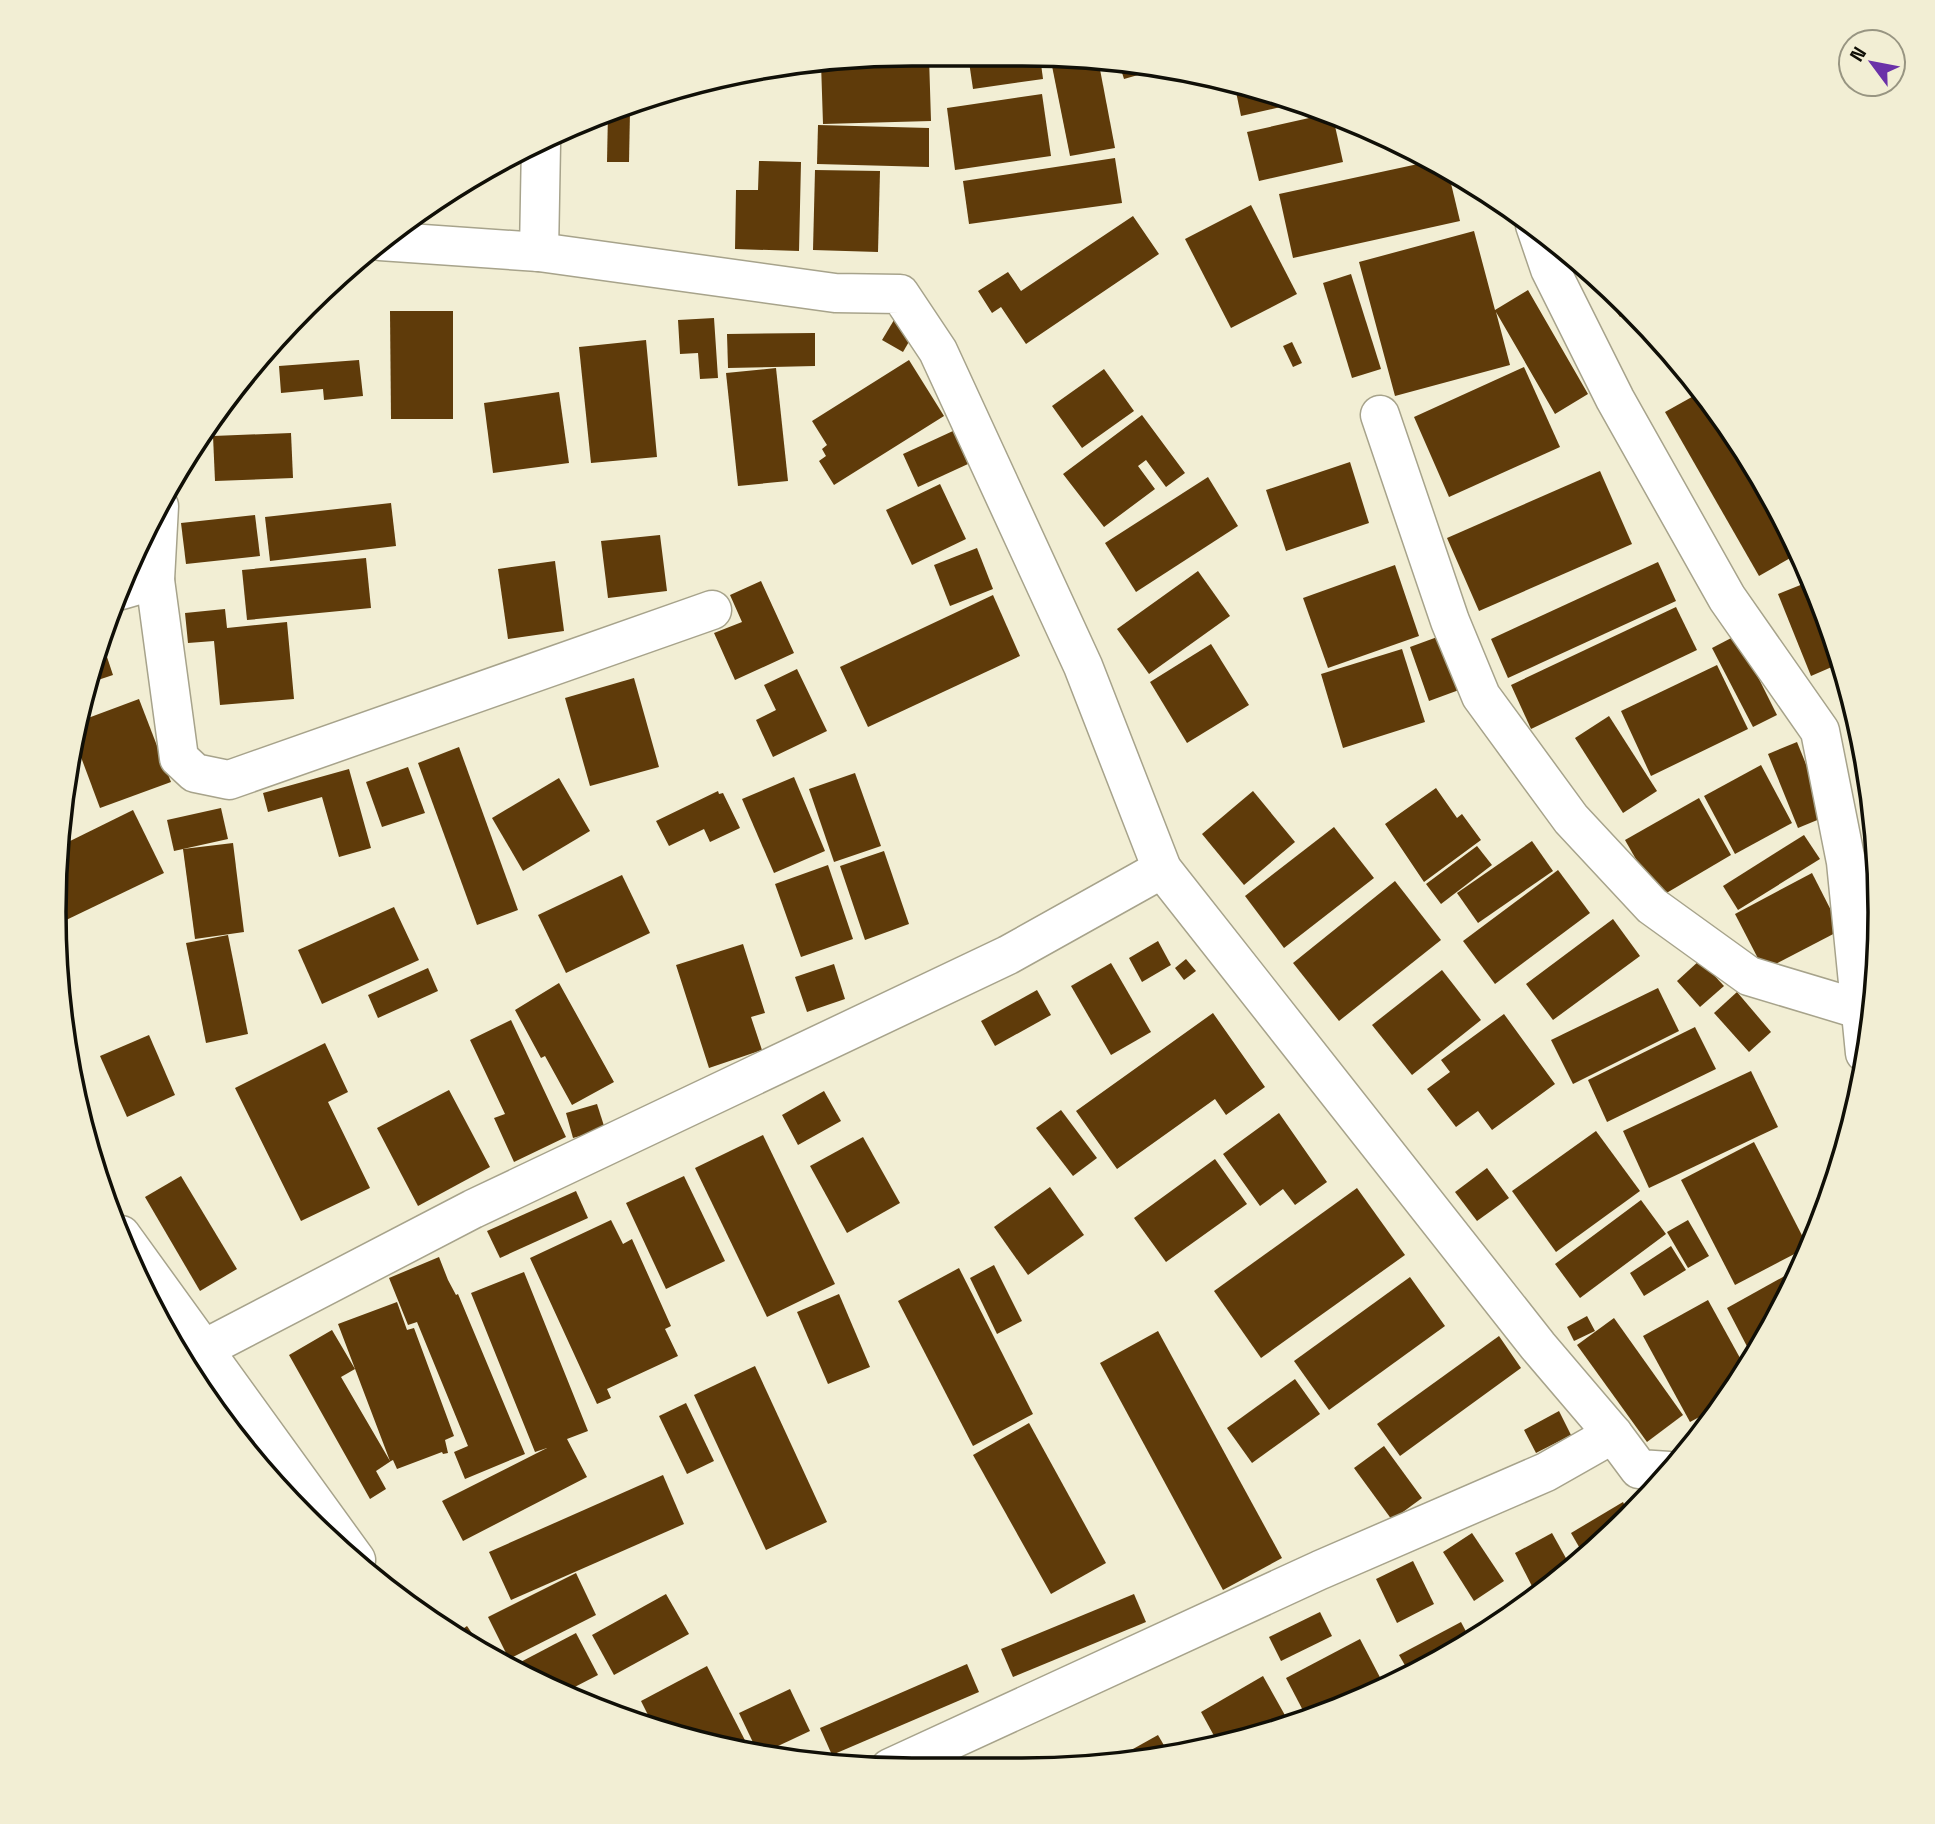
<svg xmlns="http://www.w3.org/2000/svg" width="1935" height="1824" font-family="'Space Grotesk',sans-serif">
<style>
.building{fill:#5f3b0a}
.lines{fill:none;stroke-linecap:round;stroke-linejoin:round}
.minor-casing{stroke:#a7a38b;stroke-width:41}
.minor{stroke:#fff;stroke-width:38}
.rim{fill:none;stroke:#100f07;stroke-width:3.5}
</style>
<rect width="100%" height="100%" fill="#f2eed4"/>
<g class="building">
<polygon points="968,55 1040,56 1043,79 973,89"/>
<polygon points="899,56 899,58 929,57 931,121 823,124 821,63"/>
<polygon points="1050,56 1079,56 1098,59 1115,148 1070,156"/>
<polygon points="1119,63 1159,69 1124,79"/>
<polygon points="1234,82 1245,84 1298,103 1241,116"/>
<polygon points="1042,94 1051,156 955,170 947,108"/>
<polygon points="613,111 630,111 629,162 607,162 608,112"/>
<polygon points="1327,114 1333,117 1343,162 1259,181 1247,132"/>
<polygon points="818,125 929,128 929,167 817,164"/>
<polygon points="1115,158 1122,203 969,224 963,181"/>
<polygon points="759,161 801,162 799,251 735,249 736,190 758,190"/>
<polygon points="1432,161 1448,171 1460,221 1293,258 1279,194"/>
<polygon points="815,170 880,171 878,252 813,250"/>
<polygon points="1251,205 1297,294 1231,328 1185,239"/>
<polygon points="1133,216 1159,254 1026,344 1001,307 992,313 978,291 1008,272 1021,291"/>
<polygon points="1474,231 1495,310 1528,290 1588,394 1555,414 1496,312 1510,365 1395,396 1359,262"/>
<polygon points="1351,274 1381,369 1352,378 1323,283"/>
<polygon points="1609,291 1619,300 1630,311 1620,317 1604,294"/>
<polygon points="390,311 453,311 453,419 391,419"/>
<polygon points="714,318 718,378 700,379 698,353 680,354 678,320"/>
<polygon points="894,320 914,333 903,352 882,340"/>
<polygon points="815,333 815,366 728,368 727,334"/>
<polygon points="646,340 657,457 591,463 579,347"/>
<polygon points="1292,342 1302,363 1293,367 1283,346"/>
<polygon points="359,360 363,396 324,400 323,389 281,393 279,366"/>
<polygon points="909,360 944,416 834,485 819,461 826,456 822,449 827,445 812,421"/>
<polygon points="1524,367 1560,447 1449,497 1414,417"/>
<polygon points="776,368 788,481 738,486 726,373"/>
<polygon points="1104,369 1134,411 1082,448 1052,406"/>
<polygon points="559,392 569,463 493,473 484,403"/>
<polygon points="1699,393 1792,557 1759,576 1665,412"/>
<polygon points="1142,415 1185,473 1166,487 1146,460 1138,466 1155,489 1104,527 1063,474"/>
<polygon points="208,430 208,444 197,444"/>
<polygon points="953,431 968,464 918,487 903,454"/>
<polygon points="291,433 293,478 215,481 213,436"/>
<polygon points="1350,462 1369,523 1286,551 1266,490"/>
<polygon points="1600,471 1632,544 1479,611 1447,538"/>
<polygon points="1208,477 1238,526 1136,592 1105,543"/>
<polygon points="940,484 966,539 912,565 886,510"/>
<polygon points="1769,490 1785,525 1783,526 1764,493"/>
<polygon points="391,503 396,546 270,561 265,517"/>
<polygon points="255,515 260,556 186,564 181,523"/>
<polygon points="660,535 667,591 608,598 601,541"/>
<polygon points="977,548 993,589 950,606 934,565"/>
<polygon points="366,558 371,608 247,620 242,570"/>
<polygon points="555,561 564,631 508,639 498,569"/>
<polygon points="1658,562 1676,601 1508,678 1491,639"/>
<polygon points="1395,565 1419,636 1328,668 1303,598"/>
<polygon points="1198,571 1230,616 1149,674 1117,629"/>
<polygon points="761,581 794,653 735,680 714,633 742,622 730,595"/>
<polygon points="1808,582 1841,663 1811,676 1778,594"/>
<polygon points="993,595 1020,656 868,727 840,667"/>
<polygon points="1676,607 1697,650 1531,729 1511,685"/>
<polygon points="225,609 227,628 287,622 294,699 220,705 214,641 188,643 185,613"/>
<polygon points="1737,635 1777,715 1753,727 1712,648"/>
<polygon points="100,636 113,675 89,683 100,637"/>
<polygon points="1440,636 1459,690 1429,701 1410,647"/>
<polygon points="1211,644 1249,705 1187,743 1150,682"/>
<polygon points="1402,649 1425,722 1343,748 1321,674"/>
<polygon points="1717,665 1748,729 1651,776 1621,711"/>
<polygon points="797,669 827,731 773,757 756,720 776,710 764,685"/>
<polygon points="634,678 659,767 590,786 565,698"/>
<polygon points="139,699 171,782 100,808 75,741 80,721"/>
<polygon points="1609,716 1657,791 1623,813 1575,738"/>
<polygon points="1797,742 1827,816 1798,828 1768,754"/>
<polygon points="459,747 518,910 477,925 418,763"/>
<polygon points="1761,765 1792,823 1735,854 1704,796"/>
<polygon points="408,767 425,813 382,827 366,782"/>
<polygon points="349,769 371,848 339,857 322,797 268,812 263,793"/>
<polygon points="855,773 881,846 834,862 809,789"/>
<polygon points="794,777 825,851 774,873 742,799"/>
<polygon points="559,778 590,831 523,871 492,818"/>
<polygon points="1436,788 1457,818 1462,814 1481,840 1424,882 1385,824"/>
<polygon points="718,791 719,794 723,793 740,828 710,842 704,829 669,846 656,821"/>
<polygon points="1253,791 1295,842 1244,885 1202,834"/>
<polygon points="1699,798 1731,855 1658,898 1625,840"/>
<polygon points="221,808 228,839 174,851 167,820"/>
<polygon points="133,810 164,873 62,922 62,845"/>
<polygon points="1334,827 1374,878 1284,948 1245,896"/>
<polygon points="1804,835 1820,859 1738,910 1723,886"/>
<polygon points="1532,841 1553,871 1478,923 1457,893"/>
<polygon points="233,843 244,932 195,939 183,849"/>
<polygon points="1477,846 1492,865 1441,904 1426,884"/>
<polygon points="884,851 909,924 865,940 840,866"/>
<polygon points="828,865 853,939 801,957 775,884"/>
<polygon points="1558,870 1590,913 1495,984 1463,941"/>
<polygon points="1812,873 1841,930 1764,970 1735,914"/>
<polygon points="622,875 650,933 566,973 538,915"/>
<polygon points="1395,881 1441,940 1339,1021 1293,963"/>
<polygon points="394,907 419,960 322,1004 298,950"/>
<polygon points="1613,919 1640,956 1553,1020 1526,984"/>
<polygon points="228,935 248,1034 206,1043 186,943"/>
<polygon points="1158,941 1171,965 1142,982 1129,958"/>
<polygon points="743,944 765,1013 751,1017 762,1050 709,1068 676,965"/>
<polygon points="1186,959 1196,971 1184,980 1175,968"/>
<polygon points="1700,960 1724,986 1700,1007 1677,981"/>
<polygon points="1111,963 1151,1032 1111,1055 1071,986"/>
<polygon points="834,964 845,999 807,1012 795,977"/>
<polygon points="428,968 438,991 378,1018 368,995"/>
<polygon points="1442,970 1481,1020 1412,1075 1372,1025"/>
<polygon points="559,983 614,1082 572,1105 545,1056 541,1058 515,1010"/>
<polygon points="1658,988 1679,1031 1573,1084 1551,1040"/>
<polygon points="1037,990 1051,1015 995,1046 981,1021"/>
<polygon points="1737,992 1771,1032 1749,1052 1714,1013"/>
<polygon points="1213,1013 1265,1087 1226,1115 1215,1099 1117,1169 1076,1111"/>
<polygon points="1504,1014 1555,1084 1492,1130 1478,1111 1456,1127 1427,1089 1450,1072 1441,1060"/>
<polygon points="511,1020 566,1137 514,1162 494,1118 505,1114 470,1040"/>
<polygon points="1695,1027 1716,1069 1607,1122 1588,1080"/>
<polygon points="149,1035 175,1095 127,1117 100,1056"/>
<polygon points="325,1043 348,1092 328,1102 370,1188 301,1221 235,1088"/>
<polygon points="1751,1071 1778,1127 1649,1188 1623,1131"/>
<polygon points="449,1090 490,1167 418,1206 377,1128"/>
<polygon points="824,1091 841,1121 798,1145 782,1115"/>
<polygon points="597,1104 605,1129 573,1138 566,1113"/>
<polygon points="1061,1110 1097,1158 1073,1176 1036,1128"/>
<polygon points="1279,1113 1327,1182 1295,1205 1283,1189 1260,1206 1223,1154"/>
<polygon points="1596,1131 1640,1191 1556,1252 1512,1191"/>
<polygon points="763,1135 835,1284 767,1317 695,1168"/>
<polygon points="863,1137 900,1203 847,1233 810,1166"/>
<polygon points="1754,1142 1808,1247 1735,1285 1681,1180"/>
<polygon points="1215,1159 1247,1204 1166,1262 1134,1218"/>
<polygon points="1487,1168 1509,1198 1477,1221 1455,1192"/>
<polygon points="181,1176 237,1269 200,1291 145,1197"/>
<polygon points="684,1176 725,1261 666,1289 626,1203"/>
<polygon points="1050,1187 1084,1235 1028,1275 994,1227"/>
<polygon points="1357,1188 1405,1255 1261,1358 1214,1291"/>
<polygon points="576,1191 588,1218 500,1258 487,1231"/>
<polygon points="1641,1200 1666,1234 1580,1298 1555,1264"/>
<polygon points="611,1220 623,1244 632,1239 671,1326 665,1329 678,1356 607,1389 611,1398 597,1404 530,1258"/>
<polygon points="1688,1220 1709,1256 1688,1268 1667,1232"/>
<polygon points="1671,1246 1686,1270 1644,1296 1630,1273"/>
<polygon points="439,1257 448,1280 456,1295 458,1294 525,1454 465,1479 454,1452 468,1446 417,1322 408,1325 389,1278"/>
<polygon points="994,1265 1022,1321 997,1334 970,1278"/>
<polygon points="959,1268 1033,1414 973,1446 898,1301"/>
<polygon points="1799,1268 1800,1271 1792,1292 1752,1356 1727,1308"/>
<polygon points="524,1272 588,1431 567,1439 587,1477 463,1541 442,1501 547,1448 535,1452 471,1293"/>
<polygon points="1410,1277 1445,1326 1329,1410 1294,1361"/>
<polygon points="839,1294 870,1367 828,1384 797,1312"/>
<polygon points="1708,1300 1745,1367 1722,1405 1690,1422 1643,1336"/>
<polygon points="397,1302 407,1330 414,1328 454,1436 445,1440 448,1453 443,1454 442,1452 397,1469 393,1460 391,1461 376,1471 386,1489 370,1499 289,1355 332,1330 355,1369 341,1377 390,1461 338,1324"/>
<polygon points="1587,1316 1595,1331 1574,1341 1567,1327"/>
<polygon points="1614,1318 1683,1415 1647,1442 1577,1345"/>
<polygon points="1158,1331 1282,1558 1223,1590 1100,1363"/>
<polygon points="1499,1336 1521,1368 1400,1456 1377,1424"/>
<polygon points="755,1366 827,1522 766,1550 694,1395"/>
<polygon points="1295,1379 1320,1414 1252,1463 1227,1428"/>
<polygon points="686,1403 714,1461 687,1474 659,1416"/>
<polygon points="1559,1411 1571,1435 1536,1453 1524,1430"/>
<polygon points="1029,1423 1106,1563 1051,1594 973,1455"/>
<polygon points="1384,1446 1422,1498 1392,1520 1354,1468"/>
<polygon points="663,1475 684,1524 511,1600 489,1552"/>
<polygon points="1623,1502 1629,1514 1586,1559 1571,1533"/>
<polygon points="1472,1533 1504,1581 1474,1601 1443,1552"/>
<polygon points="1552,1533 1572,1569 1536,1594 1515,1553"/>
<polygon points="1413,1561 1434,1604 1397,1623 1376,1579"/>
<polygon points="576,1573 596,1615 509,1659 488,1617"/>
<polygon points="666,1594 689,1634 614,1675 592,1635"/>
<polygon points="1134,1594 1146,1622 1013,1677 1001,1649"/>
<polygon points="1320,1612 1332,1636 1281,1661 1269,1637"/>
<polygon points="1461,1622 1471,1641 1452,1655 1410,1674 1399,1655"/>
<polygon points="467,1626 485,1652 454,1635"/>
<polygon points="576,1633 598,1675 563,1693 513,1666"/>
<polygon points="1360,1639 1384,1685 1308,1720 1286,1678"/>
<polygon points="967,1664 979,1692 832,1755 820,1728"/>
<polygon points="707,1666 752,1754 653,1725 641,1701"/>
<polygon points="1263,1676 1291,1726 1218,1743 1201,1712"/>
<polygon points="790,1689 810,1731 759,1755 739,1713"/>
<polygon points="614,1703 620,1715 601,1710"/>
<polygon points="1158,1735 1169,1754 1135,1762 1108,1763"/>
</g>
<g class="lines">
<defs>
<g id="minor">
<polyline points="1535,225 1550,269 1615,399 1727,598 1820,731 1846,862 1865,1053"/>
<polyline points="380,241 539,252 835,293 900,294 938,351 1083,666 1162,869 1538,1346 1613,1434 1639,1469 1669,1471"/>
<polyline points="539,252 541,144"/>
<polyline points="1380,415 1450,621 1481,696 1571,819 1652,906 1749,976 1862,1010"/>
<polyline points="155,580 179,758 195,773 229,780 712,610"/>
<polyline points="121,590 155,580 159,506"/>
<polyline points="121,1235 356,1560"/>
<polyline points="202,1350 473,1209 1008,955 1162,869"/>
<polyline points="890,1768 1320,1570 1546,1472 1613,1434"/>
</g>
</defs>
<use href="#minor" class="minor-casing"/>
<use href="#minor" class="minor"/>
</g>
<path d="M0 0H1935V1824H0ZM912 66H1022A846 846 0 0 1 1868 912V912A846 846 0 0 1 1022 1758H912A846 846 0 0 1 66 912V912A846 846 0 0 1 912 66Z" fill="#f2eed4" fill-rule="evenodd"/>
<path class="rim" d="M912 66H1022A846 846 0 0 1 1868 912V912A846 846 0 0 1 1022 1758H912A846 846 0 0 1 66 912V912A846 846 0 0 1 912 66Z"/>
<g transform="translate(1872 63) rotate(302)"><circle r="33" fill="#f2eed4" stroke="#989582" stroke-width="2"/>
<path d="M0-5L12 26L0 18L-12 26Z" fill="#6b31a8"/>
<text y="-10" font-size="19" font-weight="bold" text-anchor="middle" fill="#100f07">N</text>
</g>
</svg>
